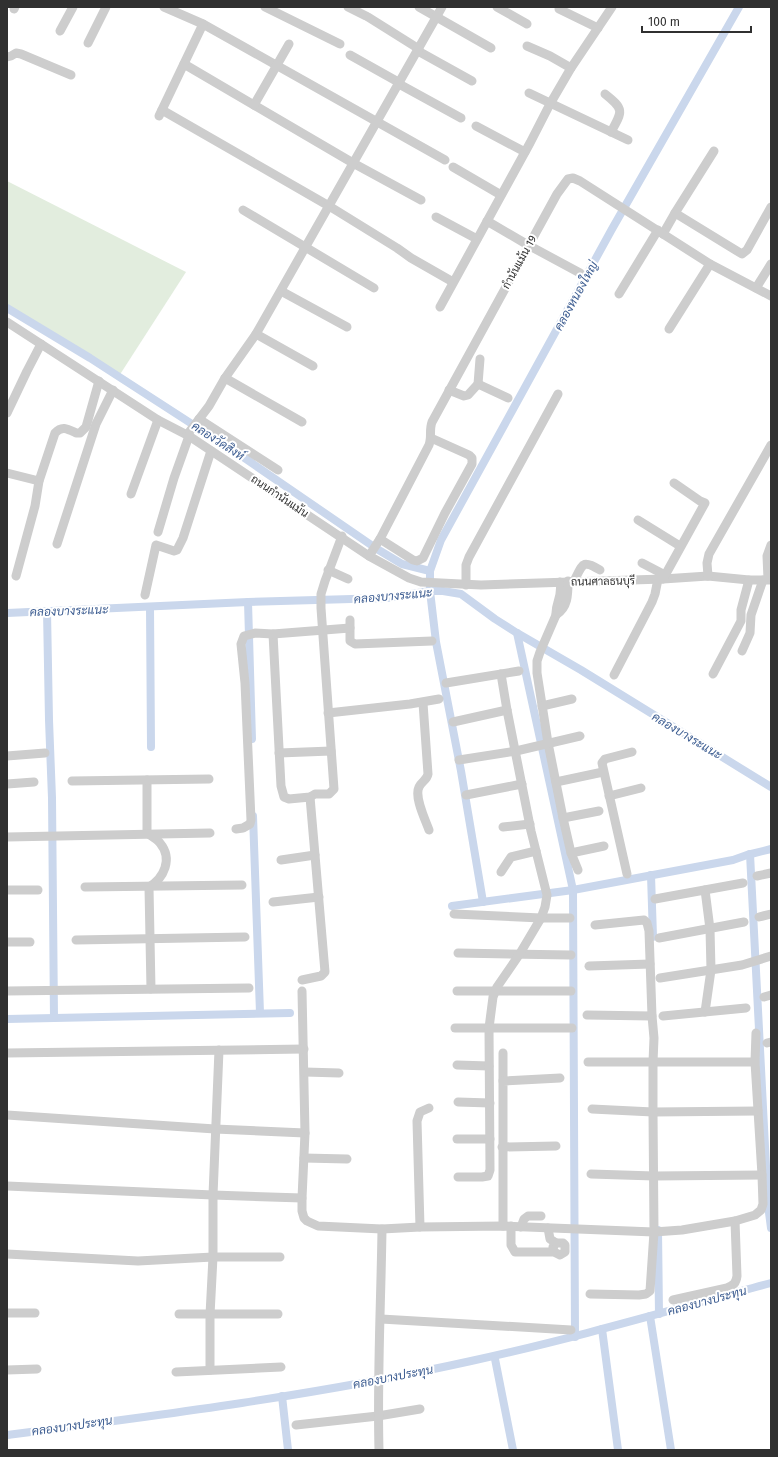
<svg xmlns="http://www.w3.org/2000/svg" width="778" height="1457" font-family="'Fira Sans',Sarabun,sans-serif">
<style>
.grass{fill:#e2edde}
.lines{fill:none;stroke-linecap:round;stroke-linejoin:round}
.canal{stroke:#cad7ec;stroke-width:8}
.minor{stroke:#cdcdcd;stroke-width:9}
.labels{text-anchor:middle;stroke-width:4;stroke-linejoin:round;paint-order:stroke}
.street-label{font-size:11px;fill:#303030;stroke:#fff}
.water-label{font-size:12px;font-style:italic;fill:#3e5e92;stroke:#fff}
</style>
<rect width="100%" height="100%" fill="#fff"/>
<polygon class="grass" points="7,181 186,272 119,376 7,305"/>
<g class="lines">
<g class="canal">
<polyline points="7,308 90,358 243,457 377,549 402,564 430,571"/>
<polyline points="248,602 252,739"/>
<polyline points="150,607 151,747"/>
<polyline points="47,611 49,720 52,798 54,1018"/>
<polyline points="7,613 248,602 387,598 430,591 443,591 461,594 495,619 517,633 581,670 771,787"/>
<polyline points="517,633 573,890 575,1337"/>
<polyline points="253,816 260,1013"/>
<polyline points="750,854 768,1205 771,1228"/>
<polyline points="651,875 653,937"/>
<polyline points="483,902 461,771 436,642 430,591 430,571 441,540 512,411 612,229 739,7"/>
<polyline points="452,906 573,890 733,860 747,855 771,849"/>
<polyline points="7,1019 290,1013"/>
<polyline points="658,1230 659,1314"/>
<polyline points="650,1316 671,1450"/>
<polyline points="602,1329 618,1450"/>
<polyline points="495,1359 513,1450"/>
<polyline points="282,1396 288,1450"/>
<path d="M7 1435C162 1415 318 1395 471 1361 572 1339 671 1310 771 1283"/>
</g>
<g class="minor">
<polyline points="164,7 203,24 445,160"/>
<polyline points="265,7 340,44"/>
<polyline points="348,7 366,16"/>
<polyline points="419,7 491,48"/>
<polyline points="497,7 527,24"/>
<polyline points="14,9 15,7"/>
<polyline points="559,9 598,28"/>
<polyline points="368,17 419,49"/>
<polyline points="60,31 73,7"/>
<polyline points="88,43 106,7"/>
<polyline points="527,46 550,56 571,68"/>
<polyline points="418,51 472,81"/>
<polyline points="350,55 400,83"/>
<polyline points="7,57 11,56 16,53 21,54 71,75"/>
<polyline points="184,64 353,163 421,200"/>
<polyline points="399,84 461,118"/>
<polyline points="529,93 628,140"/>
<path d="M605 94C624 109 623 111 611 132"/>
<polyline points="254,105 289,44"/>
<polyline points="162,110 329,206 397,248 411,258 453,282"/>
<polyline points="159,116 203,24"/>
<polyline points="476,126 525,152"/>
<polyline points="453,167 501,195"/>
<polyline points="243,210 374,288"/>
<polyline points="675,213 742,254 747,250 771,207"/>
<polyline points="436,217 477,239"/>
<polyline points="487,221 528,245 580,273"/>
<polyline points="663,234 675,213 714,151"/>
<polyline points="756,288 771,264"/>
<polyline points="281,291 347,327"/>
<polyline points="619,294 658,230"/>
<polyline points="440,307 530,143 550,104 571,68 612,7"/>
<polyline points="7,322 158,420 189,436 369,556 409,578 421,582 481,585 663,579 708,576 749,580 771,580"/>
<polyline points="669,329 710,264"/>
<polyline points="256,334 313,366"/>
<polyline points="225,378 302,422"/>
<polyline points="478,384 508,398"/>
<polyline points="449,390 464,396 468,395 478,384 480,359"/>
<polyline points="7,413 27,371 41,344"/>
<polyline points="199,419 278,470"/>
<polyline points="187,435 209,406 225,378 256,334 442,7"/>
<polyline points="7,473 39,481"/>
<polyline points="131,494 158,420"/>
<polyline points="638,520 680,546"/>
<polyline points="158,532 174,478 189,436"/>
<polyline points="380,539 413,560 417,561 423,558 445,513 472,464 472,458 469,455 431,438"/>
<polyline points="57,544 96,424 113,390"/>
<path d="M369 556 380 539 429 445C432 437 429 430 432 422L557 194 568 179 573 178 580 181 710 264 771 296"/>
<polyline points="642,563 665,575"/>
<polyline points="328,570 348,579"/>
<path d="M16 576 35 506 39 481 55 433C62 425 68 429 76 433H80L86 427 99 381"/>
<polyline points="708,576 707,563 709,554 771,445"/>
<polyline points="663,579 705,503 700,501 674,483"/>
<polyline points="768,579 767,556 771,545"/>
<path d="M574 581C583 564 582 559 600 570"/>
<path d="M560 582C563 597 555 603 556 615L540 652 537 661V673L548 743 563 818 571 853 578 870"/>
<polyline points="466,585 466,565 469,557 558,394"/>
<polyline points="145,595 156,545 174,551 177,550 183,538 211,451"/>
<path d="M556 615C568 607 568 595 568 581"/>
<polyline points="350,620 350,641 355,644 432,641"/>
<polyline points="273,634 281,786 284,797 289,799 310,797 315,794 329,794 334,789 321,608 321,594 325,581 342,536"/>
<polyline points="742,651 750,633 751,615 763,580"/>
<polyline points="713,674 741,621 741,610 749,580"/>
<polyline points="614,675 652,602 655,594 658,579"/>
<polyline points="446,683 519,671"/>
<path d="M423 703 428 774C427 780 422 781 419 787 414 797 425 819 429 830"/>
<polyline points="542,706 572,699"/>
<polyline points="328,713 410,704 439,699"/>
<polyline points="453,722 507,710"/>
<polyline points="279,753 331,751"/>
<polyline points="7,756 45,753"/>
<polyline points="459,760 516,751 580,736"/>
<path d="M147 780V833C151 836 157 839 160 843 173 859 164 878 149 887L151 989"/>
<polyline points="72,781 209,779"/>
<polyline points="556,782 603,772"/>
<polyline points="7,784 34,782"/>
<polyline points="466,795 522,784"/>
<polyline points="609,796 641,788"/>
<polyline points="563,818 599,811"/>
<polyline points="503,827 530,824"/>
<polyline points="236,829 243,828 250,824 251,820 245,683 241,644 244,636 255,633 273,634 350,628"/>
<polyline points="7,837 210,833"/>
<polyline points="571,853 604,846"/>
<polyline points="281,860 315,855"/>
<polyline points="501,872 511,857 536,851"/>
<polyline points="627,874 602,763 605,759 632,752"/>
<polyline points="757,876 771,873"/>
<polyline points="85,887 242,885"/>
<polyline points="7,890 38,890"/>
<polyline points="705,890 710,929 711,970 705,1012"/>
<polyline points="655,899 743,883"/>
<polyline points="273,902 319,897"/>
<polyline points="454,914 541,918 570,918"/>
<polyline points="759,917 771,914"/>
<polyline points="659,938 744,922"/>
<polyline points="76,940 245,937"/>
<polyline points="7,942 30,942"/>
<polyline points="458,953 571,955"/>
<polyline points="589,966 650,964"/>
<polyline points="660,978 742,965 771,956"/>
<polyline points="302,980 321,976 325,972 310,797"/>
<polyline points="7,991 249,988"/>
<polyline points="302,991 305,1133 302,1198 302,1211 304,1218 307,1221 318,1226 382,1229 420,1227 503,1226 654,1232 682,1230 735,1221 755,1215 761,1210 763,1204 762,1175 755,1062 756,1033"/>
<polyline points="457,991 571,991"/>
<polyline points="764,997 771,995"/>
<polyline points="587,1015 652,1016"/>
<polyline points="663,1016 746,1008"/>
<polyline points="455,1028 572,1028"/>
<polyline points="767,1043 771,1042"/>
<polyline points="7,1053 304,1049"/>
<polyline points="503,1053 503,1081"/>
<polyline points="588,1062 755,1062"/>
<polyline points="457,1065 489,1066"/>
<polyline points="305,1072 339,1073"/>
<polyline points="458,1102 490,1103"/>
<polyline points="592,1109 653,1112 758,1111"/>
<polyline points="7,1115 215,1129 305,1133"/>
<polyline points="457,1139 490,1139"/>
<polyline points="502,1147 556,1146"/>
<polyline points="304,1158 347,1159"/>
<polyline points="591,1174 654,1176 762,1175"/>
<polyline points="458,1177 482,1177 488,1176 490,1170 489,1028 493,997 497,987 519,955 541,918 545,907 547,895 531,831 507,710 501,674"/>
<polyline points="7,1186 213,1195 302,1198"/>
<polyline points="503,1226 503,1081 560,1078"/>
<polyline points="511,1226 511,1245 515,1252 554,1252 560,1255 565,1252 565,1245 563,1243 556,1243 553,1247 554,1252"/>
<polyline points="420,1227 417,1121 420,1112 429,1108"/>
<polyline points="521,1227 524,1219 528,1216 541,1216"/>
<polyline points="548,1228 550,1239 556,1243"/>
<polyline points="7,1254 138,1261 213,1257 280,1257"/>
<polyline points="590,1294 639,1295 646,1294 650,1291 654,1232 653,1112 653,1062 654,1038 652,1016 649,931 647,923 644,920 595,925"/>
<path d="M673 1300 727 1288C734 1285 736 1283 737 1276L735 1221"/>
<polyline points="7,1313 35,1313"/>
<polyline points="179,1314 278,1314"/>
<polyline points="381,1319 571,1330"/>
<polyline points="7,1370 37,1369"/>
<polyline points="210,1370 210,1315 213,1257 213,1195 219,1050"/>
<polyline points="176,1372 281,1367"/>
<polyline points="296,1425 378,1416 420,1409"/>
<path d="M379 1450C377 1376 381 1303 382 1229"/>
</g>
</g>
<g class="labels">
<g class="street-label">
<text transform="translate(519 262) rotate(-61)" y="4">กำนันแม้น 19</text>
<text transform="translate(280 496) rotate(34)" y="4">ถนนกำนันแม้น</text>
<text transform="translate(603 581) rotate(-1)" y="4">ถนนศาลธนบุรี</text>
</g>
<g class="water-label">
<text transform="translate(576 296) rotate(-61)" y="4">คลองหนองใหญ่</text>
<text transform="translate(218 441) rotate(33)" y="4">คลองวัดสิงห์</text>
<text transform="translate(393 596) rotate(-5)" y="4">คลองบางระแนะ</text>
<text transform="translate(69 611) rotate(-2)" y="4">คลองบางระแนะ</text>
<text transform="translate(687 736) rotate(31)" y="4">คลองบางระแนะ</text>
<text transform="translate(707 1301) rotate(-15)" y="4">คลองบางประทุน</text>
<text transform="translate(393 1377) rotate(-11)" y="4">คลองบางประทุน</text>
<text transform="translate(72 1426) rotate(-8)" y="4">คลองบางประทุน</text>
</g>
</g>
<rect width="778" height="1457" fill="none" stroke="#303030" stroke-width="16"/>
<path d="M642 26v6h109v-6" fill="none" stroke="#303030" stroke-width="2"/>
<text x="648" y="26" font-size="12" fill="#303030" stroke="#ffffff" stroke-width="3" paint-order="stroke">100 m</text>
</svg>
